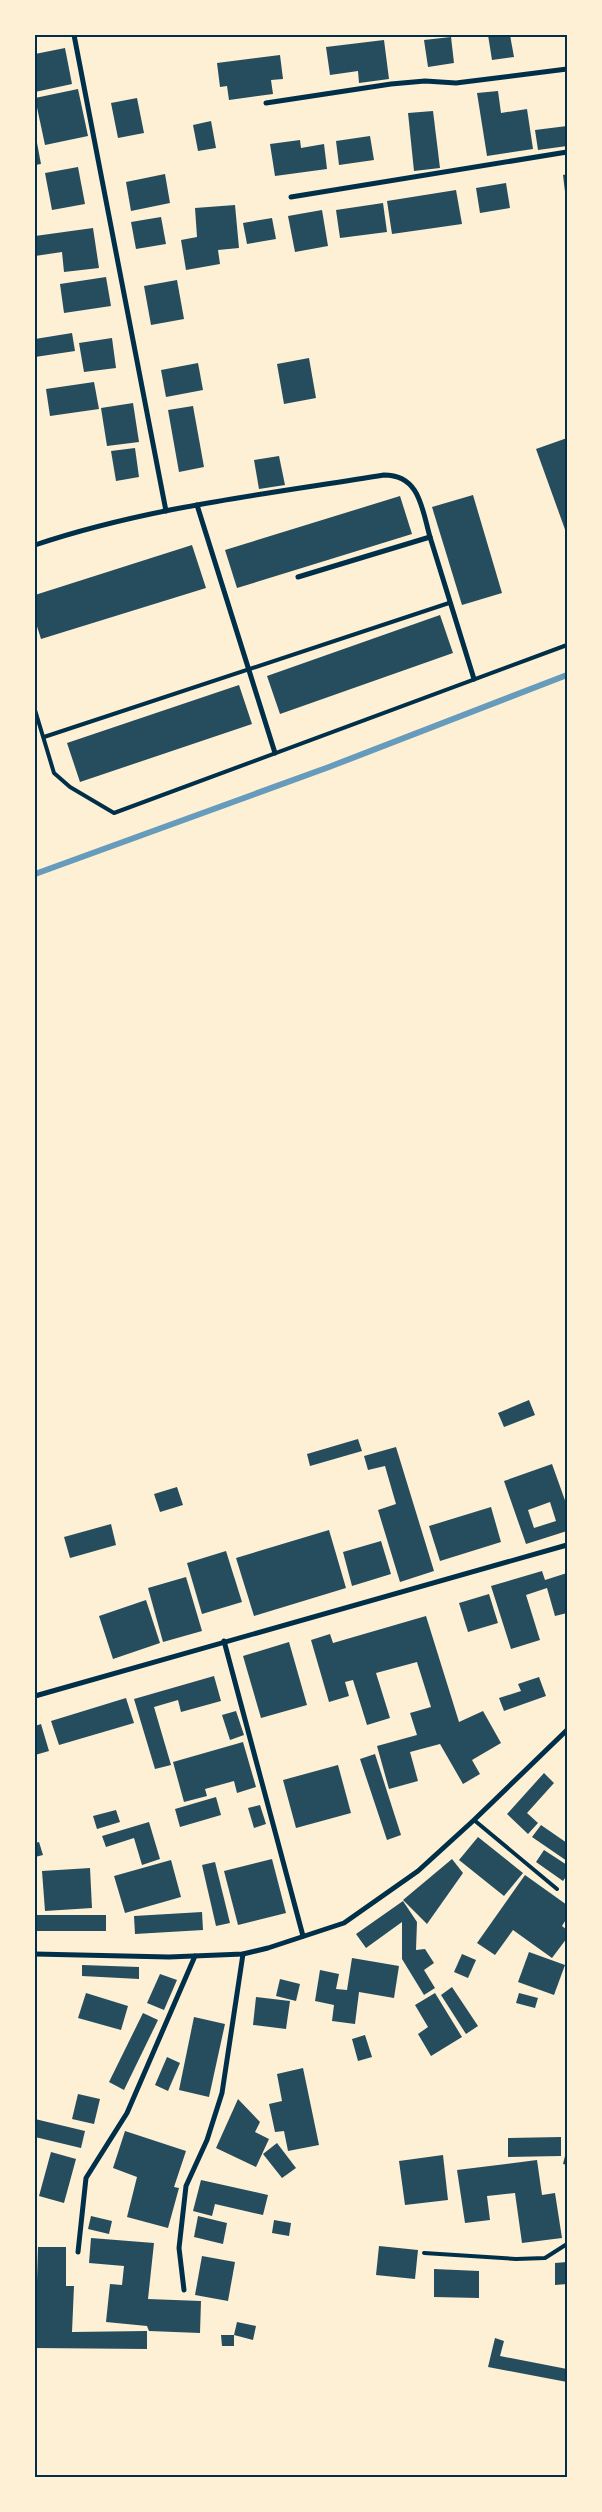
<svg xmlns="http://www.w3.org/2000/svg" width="602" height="2512" font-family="'Crimson Pro',serif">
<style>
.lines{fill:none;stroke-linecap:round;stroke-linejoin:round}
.stream{stroke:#669bbc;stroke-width:6}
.building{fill:#264d5e;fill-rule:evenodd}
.service{stroke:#003049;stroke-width:4}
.minor{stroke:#003049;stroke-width:5}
.neatline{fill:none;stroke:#003049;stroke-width:2}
</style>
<rect width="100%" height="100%" fill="#fdf0d5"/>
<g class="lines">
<polyline class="stream" points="35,874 329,767 567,675"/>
</g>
<g class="building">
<polygon points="488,35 510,35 514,57 492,60"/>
<polygon points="451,37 454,63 428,67 424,40"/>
<polygon points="384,40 389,79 359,83 358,71 330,75 326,47"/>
<polygon points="65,48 72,84 35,92 35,54"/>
<polygon points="280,55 283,79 271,80 273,94 229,100 227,86 220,87 217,63"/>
<polygon points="78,89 88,136 45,145 35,98"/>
<polygon points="498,91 501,113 527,109 533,149 487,156 477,93"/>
<polygon points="137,98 144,133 118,138 111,103"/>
<polygon points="433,111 440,168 414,171 408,113"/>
<polygon points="211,121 216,148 198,151 193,125"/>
<polygon points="567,126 567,146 538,150 535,130"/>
<polygon points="35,132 41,164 35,165"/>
<polygon points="370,136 374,160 339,165 336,141"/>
<polygon points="300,140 301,148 324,144 327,169 275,176 270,144"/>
<polygon points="78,167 85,204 52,210 45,173"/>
<polygon points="165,174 170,203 131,211 126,182"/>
<polygon points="567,174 567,200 566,200 563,175"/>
<polygon points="506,183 510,208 480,213 476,188"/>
<polygon points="456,190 462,224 392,234 387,201"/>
<polygon points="383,203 387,232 340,238 336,210"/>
<polygon points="235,205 239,248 218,250 220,264 186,270 181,240 197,237 195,208"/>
<polygon points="322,210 328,246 295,252 288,216"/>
<polygon points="161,217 166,244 136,249 131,222"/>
<polygon points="272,218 276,239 247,244 243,223"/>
<polygon points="93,228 99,268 64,272 62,252 35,256 35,236"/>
<polygon points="106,277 111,306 64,313 60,284"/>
<polygon points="177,280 184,319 151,325 144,286"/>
<polygon points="72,333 75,351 35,357 35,339"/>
<polygon points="112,338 116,368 84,372 79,343"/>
<polygon points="309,358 316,398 284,404 277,364"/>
<polygon points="198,363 203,390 166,397 161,370"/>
<polygon points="94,382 99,409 50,416 46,389"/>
<polygon points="133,403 139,442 107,446 101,408"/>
<polygon points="193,406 204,467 179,472 168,410"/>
<polygon points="567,438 567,535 536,449"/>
<polygon points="135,448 139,477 116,481 111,451"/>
<polygon points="279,456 285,485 259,489 254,460"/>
<polygon points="473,495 502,593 462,605 432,507"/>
<polygon points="400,496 412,534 237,588 225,550"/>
<polygon points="192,545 206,588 41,639 35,620 35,595"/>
<polygon points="440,615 453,653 280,714 267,676"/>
<polygon points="239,685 252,724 80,782 67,743"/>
<polygon points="529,1400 535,1415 504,1427 498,1413"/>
<polygon points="358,1439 362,1451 310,1466 307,1454"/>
<polygon points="396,1447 434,1571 400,1582 378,1510 396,1504 385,1466 368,1470 364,1456"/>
<path d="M552 1464 567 1506V1531L526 1544 504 1481ZM550 1502 556 1521 534 1528 528 1510Z"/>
<polygon points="177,1487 183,1505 160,1512 154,1494"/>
<polygon points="491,1507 501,1542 440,1561 429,1526"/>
<polygon points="111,1524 116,1545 70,1558 64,1537"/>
<polygon points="329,1530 346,1588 254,1616 236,1558"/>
<polygon points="381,1541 391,1574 352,1586 343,1552"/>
<polygon points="226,1551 242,1602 202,1614 187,1563"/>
<polygon points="542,1571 545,1580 567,1573 567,1613 555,1616 547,1588 526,1595 540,1640 511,1649 491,1586"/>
<polygon points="186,1577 202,1631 163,1642 148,1588"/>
<polygon points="489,1594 498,1623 468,1632 459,1603"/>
<polygon points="146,1600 160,1643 113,1659 99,1616"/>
<polygon points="426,1616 459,1722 483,1711 501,1743 472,1760 480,1774 463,1784 440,1744 410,1752 418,1781 389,1789 377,1746 417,1735 410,1713 431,1707 417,1662 376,1673 390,1718 367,1725 353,1680 345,1682 349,1696 329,1702 311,1640 330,1634 333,1643"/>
<polygon points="289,1642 307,1705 261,1718 243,1656"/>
<polygon points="214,1676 221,1701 181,1712 178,1700 154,1707 171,1765 155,1769 134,1699"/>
<polygon points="539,1677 546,1696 504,1711 499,1698 521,1691 518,1684"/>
<polygon points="126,1698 134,1723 59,1745 51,1721"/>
<polygon points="236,1711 244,1735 230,1740 222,1715"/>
<polygon points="41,1724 49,1751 35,1755 35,1726"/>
<polygon points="243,1742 256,1787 237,1793 234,1781 205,1789 207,1796 184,1802 173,1762"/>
<polygon points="375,1754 401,1835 387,1840 360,1759"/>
<polygon points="338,1765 351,1813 296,1828 283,1780"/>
<polygon points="544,1773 554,1783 527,1813 538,1823 528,1834 507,1814"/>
<polygon points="216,1797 221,1815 180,1827 175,1809"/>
<polygon points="260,1805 266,1824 254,1828 248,1808"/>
<polygon points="116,1810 120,1822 97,1829 93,1816"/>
<polygon points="149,1822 160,1859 142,1865 134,1838 106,1847 102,1836"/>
<polygon points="541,1825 567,1843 567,1861 532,1837"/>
<polygon points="478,1837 523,1873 504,1896 459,1860"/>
<polygon points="39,1842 43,1855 35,1857 35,1843"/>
<polygon points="544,1850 567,1865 567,1875 563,1881 536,1862"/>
<polygon points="272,1859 286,1913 238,1925 224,1871"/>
<polygon points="452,1859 463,1873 427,1924 403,1900"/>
<polygon points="171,1860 181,1897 125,1913 114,1876"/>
<polygon points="215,1862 230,1923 216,1926 202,1865"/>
<polygon points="90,1868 92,1908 45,1911 42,1871"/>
<polygon points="525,1875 567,1905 567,1918 562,1926 567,1930 567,1938 552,1958 513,1930 495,1955 477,1943"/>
<polygon points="403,1901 417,1922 416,1950 425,1949 434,1963 424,1970 435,1988 424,1995 402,1959 402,1922 366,1948 356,1934"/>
<polygon points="202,1912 203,1930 135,1934 134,1916"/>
<rect x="35" y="1915" width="71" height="16"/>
<polygon points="529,1952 565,1965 554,1995 518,1982"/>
<polygon points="462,1954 476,1960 468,1978 454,1972"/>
<polygon points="352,1958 399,1966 394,1998 359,1992 355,2024 332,2021 334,2005 315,2001 320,1970 339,1974 336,1989 347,1990"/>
<polygon points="82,1965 139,1967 139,1979 82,1976"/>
<polygon points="160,1974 177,1980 164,2010 147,2003"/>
<polygon points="280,1979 300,1984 296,2001 276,1996"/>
<polygon points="452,1987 478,2026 466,2034 441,1995"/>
<polygon points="86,1993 128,2006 121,2030 78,2018"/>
<polygon points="435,1993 462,2037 431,2056 418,2034 428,2027 415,2005"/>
<polygon points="519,1993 538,1998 535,2008 516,2003"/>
<polygon points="256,1997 290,2001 286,2029 253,2025"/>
<polygon points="143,2013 158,2020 124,2090 109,2082"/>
<polygon points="194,2017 225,2024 209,2097 179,2090"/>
<polygon points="365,2035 372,2057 358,2061 352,2039"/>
<polygon points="167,2057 180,2063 168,2091 155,2085"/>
<polygon points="303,2068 319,2145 288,2151 284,2131 275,2132 269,2104 282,2101 277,2074"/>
<polygon points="78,2094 100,2099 94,2124 72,2119"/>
<polygon points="238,2099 260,2122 255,2132 269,2139 256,2167 216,2148"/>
<polygon points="35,2119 85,2131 81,2148 35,2137"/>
<polygon points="125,2131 186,2151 174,2187 179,2188 168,2228 127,2217 137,2177 113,2168"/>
<polygon points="561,2137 561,2156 508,2157 508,2138"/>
<polygon points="277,2143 296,2168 282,2178 263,2154"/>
<polygon points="567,2148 567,2165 563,2164"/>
<polygon points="51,2152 76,2159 64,2203 39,2196"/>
<polygon points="443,2155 448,2200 405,2205 399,2161"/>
<polygon points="537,2160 542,2195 555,2193 562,2238 522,2243 515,2193 487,2196 490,2220 465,2223 457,2170"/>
<polygon points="201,2180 268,2195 263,2215 215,2204 212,2216 193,2211"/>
<polygon points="91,2216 112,2221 109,2234 88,2229"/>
<polygon points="198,2216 227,2223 223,2244 194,2237"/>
<polygon points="274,2220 291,2223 289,2236 272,2233"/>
<polygon points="91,2238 154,2243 148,2299 201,2301 200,2333 149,2331 147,2326 106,2322 110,2284 122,2285 124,2266 89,2263"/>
<polygon points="379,2246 418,2250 415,2279 376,2275"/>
<polygon points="38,2247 66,2247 66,2286 74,2286 72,2332 147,2331 147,2349 35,2348"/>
<polygon points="202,2256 235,2262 228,2301 195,2295"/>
<polygon points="567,2262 567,2284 555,2285 555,2263"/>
<polygon points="434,2269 479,2271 479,2298 434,2297"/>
<polygon points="237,2322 256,2326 253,2340 234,2335"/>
<polygon points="221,2335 234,2335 234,2346 222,2346"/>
<polygon points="495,2338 504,2341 500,2356 567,2369 567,2382 488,2367"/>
</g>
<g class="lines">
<g class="service">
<polyline points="35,710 54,773 70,787 114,813 567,645"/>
<polyline points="44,737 449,603"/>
<polyline points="474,1820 557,1889"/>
<polyline points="424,2253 516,2259 545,2258 567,2244"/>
</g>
<g class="minor">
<polyline points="74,35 166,511"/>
<polyline points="266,103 391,84 425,81 456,83 567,69"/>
<polyline points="291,197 567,152"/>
<polyline points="197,505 275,753"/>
<path d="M35 545C148 507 267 494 384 475 420 475 422 509 430 537"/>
<polyline points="298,577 430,537 474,679"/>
<polyline points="224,1641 303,1936"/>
<polyline points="35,1696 567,1545"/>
<polyline points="35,1954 169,1957 243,1954 268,1948 344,1923 418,1871 474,1820 567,1730"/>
<polyline points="78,2252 86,2178 127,2113 195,1956"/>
<polyline points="184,2290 179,2248 186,2186 207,2140 222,2093 243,1954"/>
</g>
</g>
<rect width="602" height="2512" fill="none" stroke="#fdf0d5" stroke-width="72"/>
<rect x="36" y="36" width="530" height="2440" class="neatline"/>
</svg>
